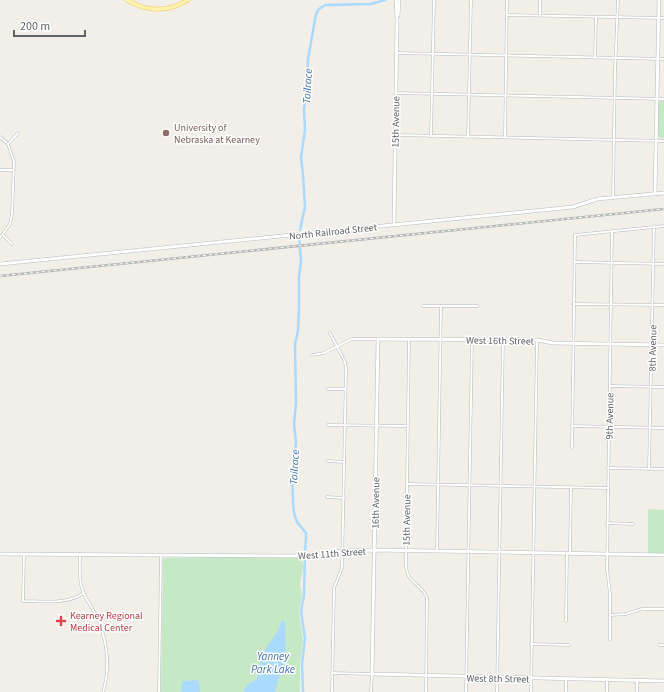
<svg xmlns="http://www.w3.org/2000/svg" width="664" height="692" font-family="'Source Sans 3',sans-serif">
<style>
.green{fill:#c5e8c5}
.water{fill:#aadaff}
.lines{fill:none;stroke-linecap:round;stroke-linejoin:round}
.canal{stroke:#aadaff;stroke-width:2.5}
.street-casing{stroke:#b5b8bc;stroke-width:3}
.secondary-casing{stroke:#b6babf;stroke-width:4}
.primary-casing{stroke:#f2c960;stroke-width:4.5}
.street{stroke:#fff;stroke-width:2}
.secondary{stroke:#fff;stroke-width:3}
.primary{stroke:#fff2af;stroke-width:3.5}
.rail-casing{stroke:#b6b7b8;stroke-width:2.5}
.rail{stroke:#fff;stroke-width:1;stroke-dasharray:3;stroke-linecap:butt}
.education-dot{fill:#8d6e63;stroke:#fff;stroke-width:1.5}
.health-dot{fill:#e0444e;stroke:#fff;stroke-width:1.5}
.labels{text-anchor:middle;stroke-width:3;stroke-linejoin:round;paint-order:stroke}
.street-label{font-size:10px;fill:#5f6368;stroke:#fff}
.education-label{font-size:10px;fill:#785e54;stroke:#fff;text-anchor:start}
.health-label{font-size:10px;fill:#be3a42;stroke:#fff;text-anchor:start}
.water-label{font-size:11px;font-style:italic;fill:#4174aa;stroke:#fff}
</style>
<rect width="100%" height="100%" fill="#f1efe8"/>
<g class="green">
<polygon points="660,101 664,101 664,138 660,138 658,136 658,102"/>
<polygon points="648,509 664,510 664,553 648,553"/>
<polygon points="225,557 302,558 303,567 300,585 302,596 299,611 303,641 300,663 300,692 161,692 163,559 165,558"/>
</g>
<g class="water">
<path d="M284 620 285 623 286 662 284 669 279 677 275 692H243L247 685 257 679C259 671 259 663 262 655 268 643 278 635 281 622Z"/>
<polygon points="196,680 199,682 200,692 181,692 182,683 184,681"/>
</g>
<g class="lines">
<g class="canal">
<polyline points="300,230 305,207 303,175 301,157 305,130 304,109 307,90 308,59 316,14 319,9 325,5 371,4 385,0"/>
<polyline points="299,237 301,261 299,277 299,307 298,331 295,344 296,403 294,424 296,443 292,473 293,502 294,513 297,522 306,533 306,538 305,550 304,595 301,611 305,639 302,663 303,692"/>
</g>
<defs>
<g id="street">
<polyline points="540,0 540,15"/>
<polyline points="507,15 664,18"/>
<polyline points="397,53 664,59"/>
<polyline points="595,58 596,17"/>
<polyline points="396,93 664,99"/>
<polyline points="395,135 664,141"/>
<polyline points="431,136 434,0"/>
<polyline points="0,137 8,144 14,162 12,214 10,224 0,238"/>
<polyline points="468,137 471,0"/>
<polyline points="505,137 507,0"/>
<polyline points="8,144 18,133"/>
<polyline points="0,170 14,170"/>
<polyline points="613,198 615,71 618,0"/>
<polyline points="3,235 12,244"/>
<polyline points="575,262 664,264"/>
<polyline points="574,304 664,305"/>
<polyline points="423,306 478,306"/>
<polyline points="330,333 345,362 346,369 342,568 334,588 332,692"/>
<path d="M409 339 406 565C407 585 421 582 427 598L426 692"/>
<polyline points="312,355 324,353 352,339 377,339"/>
<polyline points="610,386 664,387"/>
<polyline points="328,389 345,389"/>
<polyline points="328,425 408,426"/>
<polyline points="572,426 664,428"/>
<polyline points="572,447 575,235 664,226"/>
<polyline points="328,461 344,462"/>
<polyline points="608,468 664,469"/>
<polyline points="649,469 654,226"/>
<polyline points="407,484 608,488"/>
<polyline points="327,497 344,498"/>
<polyline points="607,523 633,524"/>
<polyline points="437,551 441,306"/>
<polyline points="570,553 571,487"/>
<path d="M24 554 23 601C42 601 67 605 84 593"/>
<path d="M80 554C80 564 79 576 81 585 83 596 90 604 95 613 107 637 111 666 103 692"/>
<polyline points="611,615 626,614 642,609 664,609"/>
<polyline points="566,621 567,553"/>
<polyline points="610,639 610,594 607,568 612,231"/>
<polyline points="531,644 569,645"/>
<polyline points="659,645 664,645"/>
<polyline points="332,673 372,674 371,692"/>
<polyline points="607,680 607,692"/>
<polyline points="159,692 161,555"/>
<polyline points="466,692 472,340"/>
<polyline points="497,692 503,340"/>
<polyline points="531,692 537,340"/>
<polyline points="566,692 566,679"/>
<polyline points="637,692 637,680"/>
</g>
<g id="secondary">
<polyline points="398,16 399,0"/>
<polyline points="655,194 659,0"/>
<polyline points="394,224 397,20 396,0"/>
<polyline points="0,264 573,207 597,199 664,193"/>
<polyline points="664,345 553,343 537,340 378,339 372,674 664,681"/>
<polyline points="0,554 300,556 343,551 374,550 664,555"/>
</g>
<path id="primary" d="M127 0C147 12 168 12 188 0"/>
</defs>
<use href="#street" class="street-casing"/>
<use href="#secondary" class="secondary-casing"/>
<use href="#primary" class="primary-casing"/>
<use href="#street" class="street"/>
<use href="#secondary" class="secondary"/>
<use href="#primary" class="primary"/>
<defs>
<polyline id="rail" points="0,276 664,209"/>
</defs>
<use href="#rail" class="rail-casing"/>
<use href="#rail" class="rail"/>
</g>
<circle class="education-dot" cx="166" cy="133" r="4"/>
<path class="health-dot" d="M59 615h4v4h4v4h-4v4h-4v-4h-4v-4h4z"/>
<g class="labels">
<g class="street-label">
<text transform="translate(395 122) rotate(-89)" y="4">15th Avenue</text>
<text transform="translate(333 231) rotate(-6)" y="4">North Railroad Street</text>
<text transform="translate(500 340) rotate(1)" y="4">West 16th Street</text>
<text transform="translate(652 348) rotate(-89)" y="4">8th Avenue</text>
<text transform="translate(609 416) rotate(-89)" y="4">9th Avenue</text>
<text transform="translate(375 503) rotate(-89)" y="4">16th Avenue</text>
<text transform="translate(406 520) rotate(-89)" y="4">15th Avenue</text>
<text transform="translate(332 553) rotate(-4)" y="4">West 11th Street</text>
<text transform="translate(498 678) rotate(1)" y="4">West 8th Street</text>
</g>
<g class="education-label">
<text x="174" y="131">University of<tspan x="174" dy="12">Nebraska at Kearney</tspan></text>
</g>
<g class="health-label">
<text x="70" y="619">Kearney Regional<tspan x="70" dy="12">Medical Center</tspan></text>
</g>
<g class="water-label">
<text transform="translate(307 86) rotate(-87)" y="4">Tailrace</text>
<text transform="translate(294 467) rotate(-87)" y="4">Tailrace</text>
<text x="273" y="660">Yanney<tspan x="273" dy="13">Park Lake</tspan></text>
</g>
</g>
<path d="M14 30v6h71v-6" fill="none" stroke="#5f6368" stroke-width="2"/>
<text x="20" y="30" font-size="12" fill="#5f6368" stroke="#ffffff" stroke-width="3" paint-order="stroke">200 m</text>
</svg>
